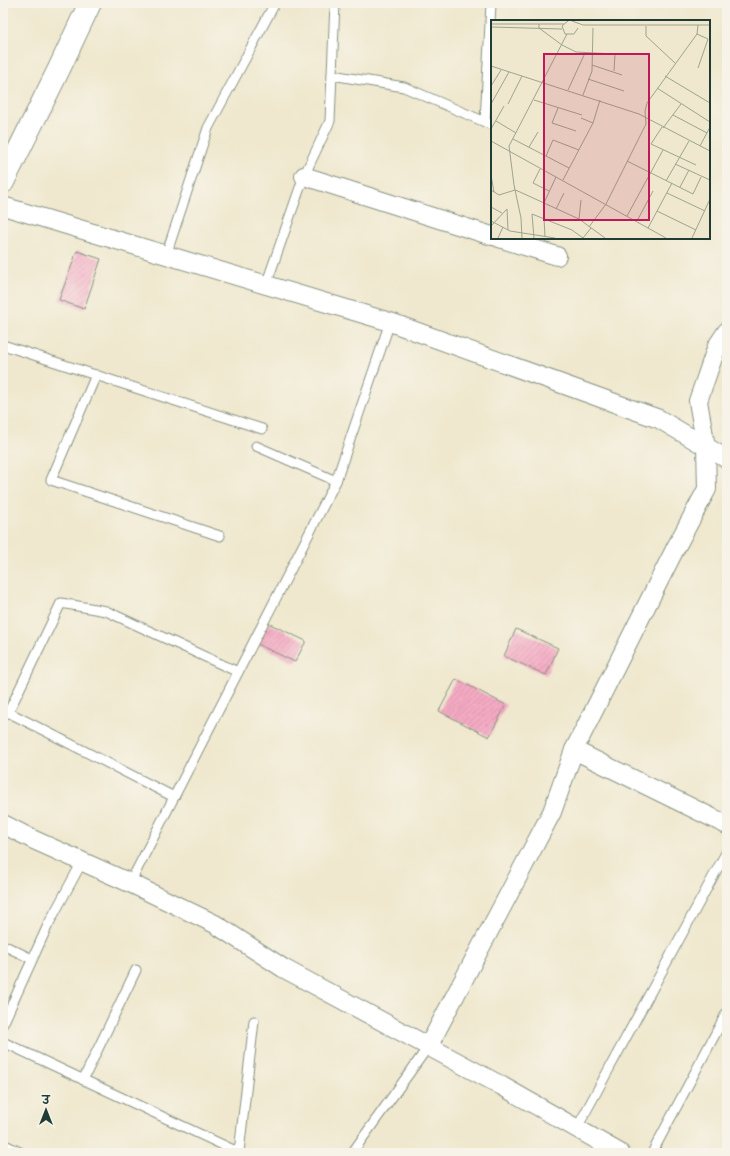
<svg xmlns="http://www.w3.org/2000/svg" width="730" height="1156" font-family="Mali,'Playpen Sans Deva',sans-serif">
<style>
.building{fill:url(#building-hatch)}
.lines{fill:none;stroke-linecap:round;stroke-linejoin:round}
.lane-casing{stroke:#879281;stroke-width:11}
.street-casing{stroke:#879281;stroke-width:20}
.secondary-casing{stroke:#879281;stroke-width:24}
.lane{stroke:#fff;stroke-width:9}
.street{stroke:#fff;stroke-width:18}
.secondary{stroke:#fff;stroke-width:22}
.inset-road{fill:none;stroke:#9ca490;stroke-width:1}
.view{fill:#c2185b;fill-opacity:0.15;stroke:#c2185b;stroke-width:2}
.inset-edge{fill:none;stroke:#1f3d34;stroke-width:2}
</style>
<defs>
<pattern id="building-hatch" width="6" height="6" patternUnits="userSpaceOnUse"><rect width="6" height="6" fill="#f5aac4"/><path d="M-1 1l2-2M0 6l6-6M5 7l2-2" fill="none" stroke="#c68ca0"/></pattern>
</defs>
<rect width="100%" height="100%" fill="#f7f3e8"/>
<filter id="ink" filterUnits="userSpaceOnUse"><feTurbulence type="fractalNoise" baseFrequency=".025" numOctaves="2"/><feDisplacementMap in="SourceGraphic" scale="8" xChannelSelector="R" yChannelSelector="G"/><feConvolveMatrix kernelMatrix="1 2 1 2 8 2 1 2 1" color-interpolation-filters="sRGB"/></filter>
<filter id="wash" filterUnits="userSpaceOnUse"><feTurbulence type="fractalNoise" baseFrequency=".012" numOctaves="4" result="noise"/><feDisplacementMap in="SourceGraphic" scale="16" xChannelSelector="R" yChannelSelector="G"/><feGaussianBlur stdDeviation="0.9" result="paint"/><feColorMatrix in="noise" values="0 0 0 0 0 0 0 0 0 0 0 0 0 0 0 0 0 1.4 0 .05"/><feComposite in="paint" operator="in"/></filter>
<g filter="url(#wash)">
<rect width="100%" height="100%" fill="#efe8ce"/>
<g id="blocks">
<g class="building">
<polygon points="77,251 101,259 84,309 59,300"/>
<polygon points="268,623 306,641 295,662 257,644"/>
<polygon points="516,629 558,648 546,675 504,656"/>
<polygon points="456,679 506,705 489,737 439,711"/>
</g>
</g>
</g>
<g filter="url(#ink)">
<use href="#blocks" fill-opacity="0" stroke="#879281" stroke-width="1"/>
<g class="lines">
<defs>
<g id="lane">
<polyline points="332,75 404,87 492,125"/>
<polyline points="485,122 491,3"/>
<polyline points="166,255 208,128 275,3"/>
<polyline points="266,285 304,176 330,121 335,3"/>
<polyline points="3,345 262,429"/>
<polyline points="96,375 51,480 220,536"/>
<polyline points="256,446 336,481"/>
<polyline points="4,710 174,797"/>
<polyline points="8,713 61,603 106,611 238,672"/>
<polyline points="130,883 336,481 390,322"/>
<polyline points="3,945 32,959"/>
<polyline points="3,1024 48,925 82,862"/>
<polyline points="3,1042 240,1153"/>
<polyline points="83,1080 136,970"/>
<polyline points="577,1128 727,851"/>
<polyline points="3,1144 22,1153"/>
<polyline points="239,1152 254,1021"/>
<polyline points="352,1153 428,1047"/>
<polyline points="652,1153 727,1012"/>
</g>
<g id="street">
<polyline points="304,176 492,236"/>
<polyline points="3,206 390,322 659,419 727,459"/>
<polyline points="499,238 557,256"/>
<polyline points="574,750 727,825"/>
<polyline points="3,824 34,840 130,883 215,924 283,968 502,1086 620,1153"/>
<polyline points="428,1047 552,812 574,750 675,549 707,489 706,447 698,401 717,346 727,331"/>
</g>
<polyline id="secondary" points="3,182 59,69 90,3"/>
</defs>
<use href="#lane" class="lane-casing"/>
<use href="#street" class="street-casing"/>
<use href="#secondary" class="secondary-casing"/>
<use href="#lane" class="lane"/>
<use href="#street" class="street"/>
<use href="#secondary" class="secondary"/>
</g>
</g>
<g transform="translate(491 20)">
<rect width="219" height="219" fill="#efe8ce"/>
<path class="inset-road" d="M77 1 71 6 74 14H83L87 8M81 1 92 5H219M0 4H73M48 4V8L71 25 85 32 124 34 123 51M155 6V16L184 43M0 7 71 9M206 14 217 19 207 48M101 45 131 55M0 46 148 94 219 131M174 56 219 83M97 59 133 71M0 66 10 50M166 68 219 102M77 70 94 33M92 75 101 51 102 8M43 80 91 95M0 84 18 52M17 84 31 56M67 88 61 103 85 111M182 95 216 113M90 98 102 103M5 101 25 113M171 107 160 124 205 145M172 108 190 84M0 109 13 86M22 119 78 148M0 121 175 218M209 126 219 107M38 127 47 112M55 136 62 120 88 130M136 141 202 174 210 157M184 144 219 160M49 149 42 163 58 171M0 155 3 172M72 160 102 103 109 80M175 161 198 121M189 167 198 150M0 170 8 175 24 170 29 172 88 199 114 218M176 173 214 191M53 183 65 157M0 187 11 193M16 189 17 210M65 189 73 173M166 191 205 210M136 196 172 130M53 198 54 217M88 199 90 180M0 201 19 211 64 218M146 201 162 171M0 206 16 189M98 207 115 184 155 104 154 91 156 83 206 14 207 5M157 208 181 163M7 218 12 207M31 218 30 198 23 165 18 126 76 14M43 218 41 194 81 210 92 218M92 218 100 208M201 218 219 179"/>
<path class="view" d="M53 34H158V200H53Z"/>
<rect width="219" height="219" class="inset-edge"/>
</g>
<rect width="730" height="1156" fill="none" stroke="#f7f3e8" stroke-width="16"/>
<g transform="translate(46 1110)" stroke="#f7f3e8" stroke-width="3" paint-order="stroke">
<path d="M0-3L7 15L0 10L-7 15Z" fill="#1f3d34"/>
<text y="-6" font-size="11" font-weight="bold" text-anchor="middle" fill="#1f3d34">उ</text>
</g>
</svg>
